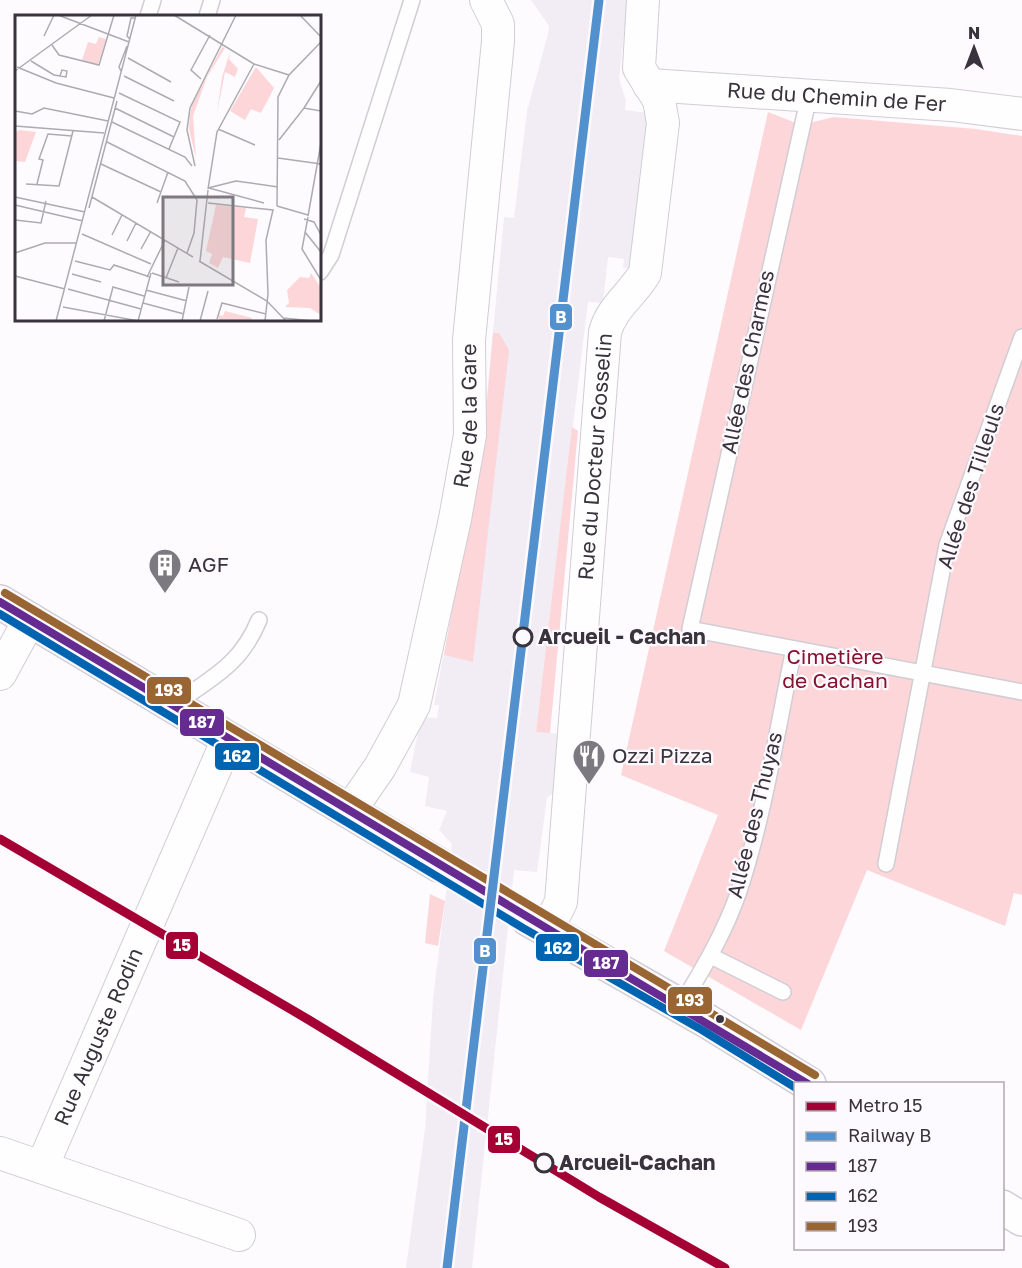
<svg xmlns="http://www.w3.org/2000/svg" width="1022" height="1268" font-family="'Golos Text',sans-serif">
<style>
.built{fill:#f2ecf5}
.green{fill:#fcd6d9}
.lines{fill:none;stroke-linecap:round;stroke-linejoin:round}
.tertiary-tunnel{stroke:#d6d3d7;stroke-width:33;stroke-dasharray:33 16;stroke-linecap:butt}
.service-casing{stroke:#d1cdd4;stroke-width:18}
.minor-casing{stroke:#d1cdd4;stroke-width:34}
.tertiary-casing{stroke:#d1cdd4;stroke-width:36}
.service{stroke:#fffeff;stroke-width:15}
.minor{stroke:#fffeff;stroke-width:32}
.tertiary{stroke:#fffeff;stroke-width:33}
.bus-1-casing{stroke:#fdfaff;stroke-width:12}
.bus-2-casing{stroke:#fdfaff;stroke-width:12}
.bus-3-casing{stroke:#fdfaff;stroke-width:12}
.bus-1{stroke:#652b91;stroke-width:8}
.bus-2{stroke:#0064b1;stroke-width:8}
.bus-3{stroke:#963;stroke-width:8}
.rail-1-casing{stroke:#fdfaff;stroke-width:14}
.rail-1{stroke:#5291ce;stroke-width:9}
.metro-1-casing{stroke:#fdfaff;stroke-width:14}
.metro-1{stroke:#a50034;stroke-width:9}
.stop-dot{fill:#fdfaff;stroke:#38333c;stroke-width:3}
.bus-dot{fill:#38333c;stroke:#fdfaff;stroke-width:2}
.labels{text-anchor:middle;stroke-width:4.5;stroke-linejoin:round;paint-order:stroke}
.street-label{font-size:21px;fill:#38333c;stroke:#fdfaff}
.poi-label{font-size:21px;fill:#38333c;stroke:#fdfaff;text-anchor:start}
.stop-label{font-size:21px;font-weight:bold;fill:#38333c;stroke:#fdfaff;text-anchor:start}
.park-label{font-size:21px;fill:#84132d;stroke:#fdfaff}
.inset-road{fill:none;stroke:#aeabb0;stroke-width:1.5}
.view{fill:#7d7980;fill-opacity:0.15;stroke:#7d7980;stroke-width:3}
.inset-edge{fill:none;stroke:#38333c;stroke-width:3}
.line-badge{stroke:#fdfaff;stroke-width:2}
.badge-label{font-size:16px;text-anchor:middle;font-weight:bold;fill:#fff}
</style>
<rect width="100%" height="100%" fill="#fdfbfe"/>
<polygon class="built" points="531,0 628,0 619,79 626,101 625,110 649,113 632,268 623,268 624,259 608,257 603,303 588,302 536,731 567,735 563,788 547,797 537,872 514,870 472,1268 406,1268 425,1129 433,999 452,844 439,830 447,811 425,806 429,777 410,772 421,717 437,718 439,705 434,705 481,457 504,217 514,218 527,111 548,34 549,26"/>
<g class="green">
<polygon points="768,112 801,125 834,117 976,129 1022,136 1022,895 1014,893 1005,926 867,870 801,1030 664,951 718,815 621,775"/>
<polygon points="493,333 499,333 509,350 473,662 444,655 484,437"/>
<polygon points="572,427 578,431 550,733 536,732"/>
<polygon points="430,894 445,901 438,946 425,943"/>
</g>
<g class="lines">
<polyline class="tertiary-tunnel" points="439,865 528,919"/>
<defs>
<g id="service">
<polyline points="148,16 153,0"/>
<polyline points="207,16 212,0"/>
<polyline points="809,96 690,629 1022,692"/>
<polyline points="320,272 331,255 412,0"/>
<path d="M172 706C211 678 240 666 259 620"/>
<polyline points="886,864 947,545 1022,337"/>
<polyline points="711,956 783,992"/>
<path d="M681 1005C703 969 725 932 739 891 765 813 777 729 794 649"/>
</g>
<g id="minor">
<path id="s1" d="M649 85 951 105 1022 114"/>
<polyline points="0,674 30,619"/>
<path id="s2" d="M349 812 380 767 414 705 455 519 470 435 469 340 498 41V24L486 0"/>
<path id="s3" d="M547 930 561 902 605 332C612 307 632 295 645 273L663 123 659 100 639 68 643 0"/>
<polyline points="0,1153 239,1235"/>
<path id="s4" d="M42 1167 228 739"/>
</g>
<g id="tertiary">
<polyline points="0,602 439,865"/>
<polyline points="528,919 707,1021 809,1084"/>
<polyline points="1002,1207 1022,1219"/>
</g>
</defs>
<use href="#service" class="service-casing"/>
<use href="#minor" class="minor-casing"/>
<use href="#tertiary" class="tertiary-casing"/>
<use href="#service" class="service"/>
<use href="#minor" class="minor"/>
<use href="#tertiary" class="tertiary"/>
<defs>
<polyline id="bus-1" points="0,602 808,1084"/>
<polyline id="bus-2" points="0,614 523,928 702,1030 796,1088"/>
<polyline id="bus-3" points="5,593 815,1075"/>
</defs>
<use href="#bus-1" class="bus-1-casing"/>
<use href="#bus-2" class="bus-2-casing"/>
<use href="#bus-3" class="bus-3-casing"/>
<use href="#bus-1" class="bus-1"/>
<use href="#bus-2" class="bus-2"/>
<use href="#bus-3" class="bus-3"/>
<defs>
<polyline id="rail-1" points="447,1268 599,0"/>
</defs>
<use href="#rail-1" class="rail-1-casing"/>
<use href="#rail-1" class="rail-1"/>
<defs>
<polyline id="metro-1" points="0,839 309,1020 599,1197 725,1268"/>
</defs>
<use href="#metro-1" class="metro-1-casing"/>
<use href="#metro-1" class="metro-1"/>
</g>
<defs>
<symbol id="building-pin" viewBox="-11 -11 22 30"><path d="M0 17L-7.5 6A9.5 9.5 0 1 1 7.5 6Z" fill="#7d7980" stroke="#fdfaff"/><path d="M-4-6H4V6H1V3H-1V6H-4ZM-2.5-4.3h1.7v1.8h-1.7ZM.8-4.3h1.7v1.8H.8ZM-2.5-1h1.7V.8h-1.7ZM.8-1h1.7V.8H.8Z" fill="#fff"/></symbol>
<symbol id="restaurant-pin" viewBox="-11 -11 22 30"><path d="M0 17L-7.5 6A9.5 9.5 0 1 1 7.5 6Z" fill="#7d7980" stroke="#fdfaff"/><path d="M-5-6h1v4h1v-4h1v4h1v-4h1v5L-1.5 .5V6h-2V.5L-5-1ZM5-6V6H3V1.5H1.5Q1.5-4 5-6Z" fill="#fff"/></symbol>
</defs>
<g fill-rule="evenodd">
<use href="#building-pin" x="146" y="546" width="38" height="52"/>
<use href="#restaurant-pin" x="570" y="737" width="38" height="52"/>
</g>
<g class="stop-dot">
<circle cx="523" cy="637" r="9"/>
<circle cx="544" cy="1163" r="9"/>
</g>
<circle class="bus-dot" cx="720" cy="1019" r="5"/>
<g class="labels">
<g class="street-label">
<text dy="7" stroke="none"><textPath href="#s1" startOffset="188">Rue du Chemin de Fer</textPath></text>
<text transform="translate(748 362) rotate(-78)" y="7">Allée des Charmes</text>
<text dy="7" stroke="none"><textPath href="#s2" startOffset="420">Rue de la Gare</textPath></text>
<text dy="7" stroke="none"><textPath href="#s3" startOffset="478">Rue du Docteur Gosselin</textPath></text>
<text transform="translate(971 486) rotate(-72)" y="7">Allée des Tilleuls</text>
<text transform="translate(755 815) rotate(-76)" y="7">Allée des Thuyas</text>
<text dy="7" stroke="none"><textPath href="#s4" startOffset="142">Rue Auguste Rodin</textPath></text>
</g>
<g class="poi-label">
<text x="188" y="572">AGF</text>
<text x="612" y="763">Ozzi Pizza</text>
</g>
<g class="stop-label">
<text x="538" y="644">Arcueil - Cachan</text>
<text x="559" y="1170">Arcueil-Cachan</text>
</g>
<g class="park-label">
<text x="835" y="664">Cimetière<tspan x="835" dy="24">de Cachan</tspan></text>
</g>
</g>
<g transform="translate(15 15)">
<rect width="306" height="306" fill="#fdfbfe"/>
<path d="M84 22 91 24 83 49 67 45 73 27 81 29ZM207 32 210 33 192 62 178 101 181 143 174 114 175 99 177 90ZM215 37 214 44 223 54 220 62 210 57 202 98 207 62ZM241 52 259 73 246 98 236 94 230 105 215 96ZM5 115 21 117 10 147 0 146V117ZM201 190 231 193 229 202 243 204 235 248 208 242 203 253 194 248 197 239 191 236ZM296 258 306 273V300L295 293 270 292 274 288 272 275 285 262 294 263ZM210 296 237 303 236 306 204 305V300L208 301Z" fill="#fcd6d9"/>
<path class="inset-road" d="M43 0 114 27M159 0 239 49 274 60M285 0 305 21M29 21 39 0M115 24 112 21 116 3H120M37 30 44 40 84 50 99 0M113 43 156 67M16 46 39 60 51 62 52 56 47 55 45 61M2 52 41 68 99 83M0 56 77 0M106 56 104 52 112 31M109 61 159 86M186 64 176 55 195 20M104 78 165 107 154 134M100 93 159 122M289 93 306 66M0 96 17 99 29 93 93 106M97 107 170 142 177 151M0 111 89 118M203 114 240 130M264 125 289 93 306 96M92 127 170 166 182 185 179 218 172 238M263 143 306 149M86 149 146 177M180 151 172 115 175 93 221 0M11 169 44 171 58 116M22 169 28 145 24 144 33 119 57 121M193 173 221 166 263 172M194 173 249 188M193 174 202 117 239 49M0 182 70 197M77 182 178 242M142 188 153 157M193 188 258 195 251 225 253 279 250 306M0 190 68 206M262 191 263 82 274 60 306 27M262 191 293 200M74 193 102 86M293 201 306 128M293 202 287 234 306 265M289 204 299 207 306 220M0 205 26 208 31 186M290 217 306 237M67 219 136 249M97 220 107 200M112 226 121 208M126 234 136 216M0 238 30 228H61M60 246 95 255 99 250 135 262M184 246 252 286 271 306M185 246 193 175M137 258 164 267M57 259 86 267M0 261 50 274M132 262 150 225M151 263 163 233M53 274 126 294M131 275 172 286M128 288 169 299M48 292 123 306 136 258M268 303 298 306M202 304 207 288 251 299M41 306 121 0M89 306 98 272 129 281M167 306 174 272M185 306 193 276"/>
<path class="view" d="M148 182H218V270H148Z"/>
<rect width="306" height="306" class="inset-edge"/>
</g>
<g class="line-badge">
<rect x="549" y="303" width="24" height="28" rx="6" fill="#5291ce"/>
<rect x="146" y="676" width="46" height="29" rx="6" fill="#963"/>
<rect x="179" y="708" width="46" height="29" rx="6" fill="#652b91"/>
<rect x="214" y="742" width="46" height="29" rx="6" fill="#0064b1"/>
<rect x="165" y="931" width="34" height="29" rx="6" fill="#a50034"/>
<rect x="535" y="933" width="45" height="29" rx="6" fill="#0064b1"/>
<rect x="473" y="937" width="24" height="28" rx="6" fill="#5291ce"/>
<rect x="583" y="949" width="46" height="29" rx="6" fill="#652b91"/>
<rect x="667" y="986" width="46" height="29" rx="6" fill="#963"/>
<rect x="487" y="1125" width="34" height="29" rx="6" fill="#a50034"/>
</g>
<g class="badge-label">
<text x="561" y="323">B</text>
<text x="169" y="696">193</text>
<text x="202" y="728">187</text>
<text x="237" y="762">162</text>
<text x="182" y="951">15</text>
<text x="558" y="954">162</text>
<text x="485" y="957">B</text>
<text x="606" y="969">187</text>
<text x="690" y="1006">193</text>
<text x="504" y="1145">15</text>
</g>
<rect x="794" y="1082" width="210" height="168" fill="#fdfaff" stroke="#aeaab1" stroke-width="1.5"/>
<rect x="806" y="1102" width="30" height="9" fill="#a50034" stroke="#aeaab1" stroke-width="1.5"/>
<text x="848" y="1112" font-size="18" fill="#38333c">Metro 15</text>
<rect x="806" y="1132" width="30" height="9" fill="#5291ce" stroke="#aeaab1" stroke-width="1.5"/>
<text x="848" y="1142" font-size="18" fill="#38333c">Railway B</text>
<rect x="806" y="1162" width="30" height="9" fill="#652b91" stroke="#aeaab1" stroke-width="1.5"/>
<text x="848" y="1172" font-size="18" fill="#38333c">187</text>
<rect x="806" y="1192" width="30" height="9" fill="#0064b1" stroke="#aeaab1" stroke-width="1.5"/>
<text x="848" y="1202" font-size="18" fill="#38333c">162</text>
<rect x="806" y="1222" width="30" height="9" fill="#996633" stroke="#aeaab1" stroke-width="1.5"/>
<text x="848" y="1232" font-size="18" fill="#38333c">193</text>
<g transform="translate(974 48)" stroke="#fdfaff" stroke-width="4.5" paint-order="stroke">
<path d="M0-4.5L10 22L0 15L-10 22Z" fill="#38333c"/>
<text y="-9" font-size="16" font-weight="bold" text-anchor="middle" fill="#38333c">N</text>
</g>
</svg>
